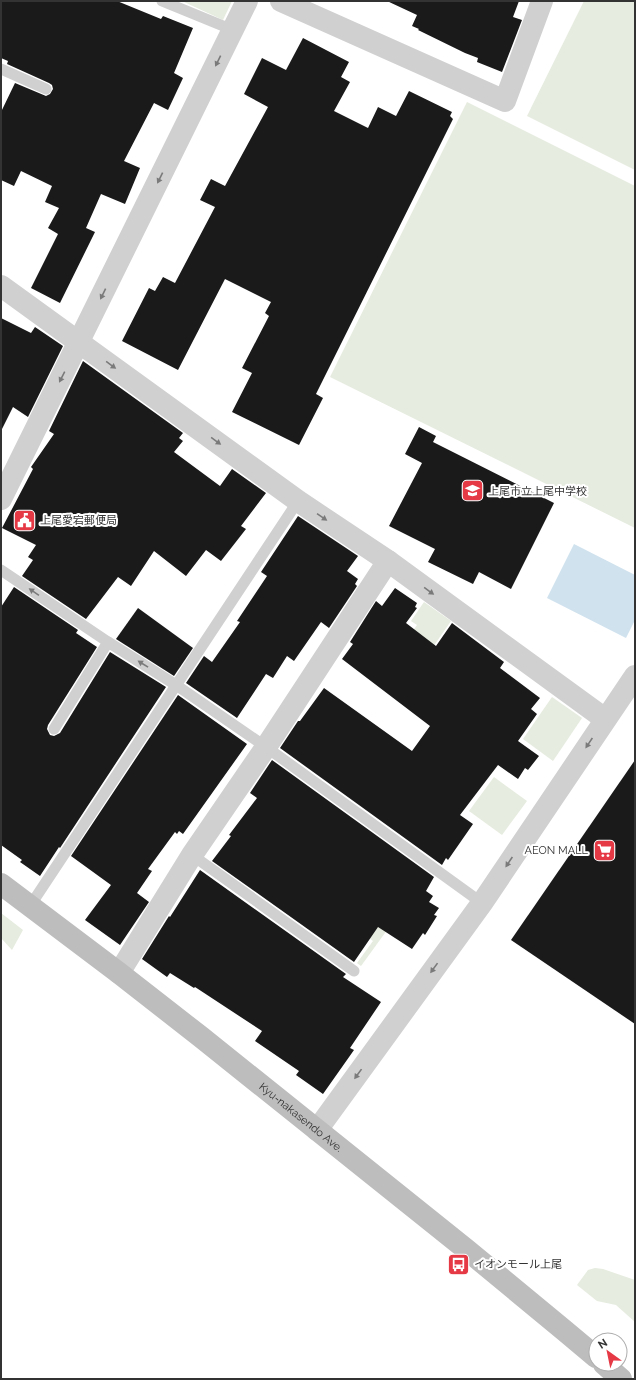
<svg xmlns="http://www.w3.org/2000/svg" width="636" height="1380" font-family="Raleway,'Noto Sans JP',sans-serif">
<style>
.green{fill:#e6ecdf}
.water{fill:#cfe2ee}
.building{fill:#1a1a1a}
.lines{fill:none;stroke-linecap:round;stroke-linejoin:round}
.lane{stroke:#d0d0d0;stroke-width:11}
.street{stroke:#d0d0d0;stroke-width:22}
.secondary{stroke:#bdbdbd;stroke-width:22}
.oneway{fill:#7a7a7a}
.labels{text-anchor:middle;stroke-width:4;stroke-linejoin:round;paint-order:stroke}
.poi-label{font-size:11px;fill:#333;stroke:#fff;text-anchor:start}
.street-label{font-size:11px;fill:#333;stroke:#fff}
</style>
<rect width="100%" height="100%" fill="#fff"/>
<g class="green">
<polygon points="182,1 232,1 223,20"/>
<polygon points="584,1 635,1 635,170 527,116"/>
<polygon points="467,102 635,186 635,528 330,377"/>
<polygon points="424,602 451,621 419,667 405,642 417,625 411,621"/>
<polygon points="552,697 582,718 553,761 523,739"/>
<polygon points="494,777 527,801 502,835 469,811"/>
<polygon points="374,908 390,926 361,966 357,963 373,941 358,929"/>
<polygon points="1,913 23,930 12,950 1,938"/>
<polygon points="595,1268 603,1269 635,1280 635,1322 616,1305 597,1301 577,1285 588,1270"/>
</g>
<polygon class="water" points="574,544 635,575 635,620 626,638 547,598"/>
<g class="building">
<polygon points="1,1 117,1 161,19 163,16 193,28 174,73 183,78 168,110 154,103 124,161 140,168 125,204 101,194 86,228 95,232 60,303 31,288 58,234 48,228 59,208 45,202 52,186 21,171 14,186 1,180 1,112 15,83 46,96 50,94 53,89 52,85 49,83 7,64 8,61 1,58"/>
<polygon points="387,1 519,1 513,17 522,20 502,72 477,62 478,58 465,53 418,30 419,29 412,26 417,15"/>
<polygon points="303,38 349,62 341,77 350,82 334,111 368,128 378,107 396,116 409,91 452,112 450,116 453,119 316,394 323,398 299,445 232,412 252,373 242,368 269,316 265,313 271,302 225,279 178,370 122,341 149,288 155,291 163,277 175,283 215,207 200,200 211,179 225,186 268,107 244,94 262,58 286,70"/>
<polygon points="1,318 31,333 35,327 63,346 28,417 13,407 1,431"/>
<polygon points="83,361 183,433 179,438 183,441 174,452 220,486 232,469 266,493 241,526 246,529 221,561 206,550 186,576 154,551 131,586 118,577 86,619 22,576 33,560 28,557 36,545 2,528 33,469 31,467 54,434 49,431"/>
<polygon points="419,427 436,436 433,442 554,503 511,589 479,572 473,584 428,562 435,549 389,526 422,463 405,454"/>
<polygon points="298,516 358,556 347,571 358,579 355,584 357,586 329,628 321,622 294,661 287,656 273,678 266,674 237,718 186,683 204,656 212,662 240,622 237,621 267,576 261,572"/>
<polygon points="14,587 78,630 76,633 97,647 48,725 47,729 50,735 54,736 60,733 110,652 166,687 60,848 59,847 40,876 20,862 22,860 1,845 1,607"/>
<polygon points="395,588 417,603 415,607 417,608 406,623 436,646 452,623 504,662 500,668 540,698 531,709 537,714 518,741 539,756 528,770 525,768 518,779 498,765 460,815 473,824 448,860 446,858 442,865 280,748 298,721 300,721 324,688 412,751 430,726 342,659 353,644 350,642 376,601 382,606"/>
<polygon points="138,608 193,648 174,676 116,639"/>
<polygon points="178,695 247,744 183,834 179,831 177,834 175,832 148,869 152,871 137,893 149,902 120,945 85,920 111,885 71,856"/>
<polygon points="272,760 434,877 426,891 433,896 429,902 439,908 434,915 437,916 425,935 423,933 412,949 378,927 354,962 212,861 231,836 229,835 257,798 250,793"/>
<polygon points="635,760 635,1024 511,940"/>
<polygon points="200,870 346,974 343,977 381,1002 350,1048 354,1050 323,1094 296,1075 299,1071 255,1041 262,1031 195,987 194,988 170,973 167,977 142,959 169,916 170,917"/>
</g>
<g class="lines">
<g class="lane">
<polyline points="162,1 233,30"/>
<polyline points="1,69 46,89"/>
<polyline points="1,570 108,642 176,685 266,747 482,903"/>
<polyline points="54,729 108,642"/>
<polyline points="192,855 354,971"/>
<polyline points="30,906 298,501"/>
</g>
<g class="street">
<polyline points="281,1 505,101 542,1"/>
<polyline points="1,286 298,501 388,561 605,719"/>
<polyline points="1,499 247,1"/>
<polyline points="119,973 192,855 266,747 388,561"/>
<polyline points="317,1130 482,903 635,676"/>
</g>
<g class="secondary">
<path id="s1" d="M1 884 119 973 201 1037 467 1250 565 1331 596 1357"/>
<polyline points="604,1364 621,1379"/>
</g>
</g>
<defs><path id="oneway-solid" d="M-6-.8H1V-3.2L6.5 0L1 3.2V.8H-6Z"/></defs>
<g class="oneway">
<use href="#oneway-solid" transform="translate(218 61) rotate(116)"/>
<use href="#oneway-solid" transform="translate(160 178) rotate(116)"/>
<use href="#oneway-solid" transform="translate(103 294) rotate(116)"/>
<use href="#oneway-solid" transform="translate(111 365) rotate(36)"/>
<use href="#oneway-solid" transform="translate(62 377) rotate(117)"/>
<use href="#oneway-solid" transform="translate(216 441) rotate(36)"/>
<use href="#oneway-solid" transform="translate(322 517) rotate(34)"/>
<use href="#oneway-solid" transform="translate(429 591) rotate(36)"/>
<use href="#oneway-solid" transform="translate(34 592) rotate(-146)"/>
<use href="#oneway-solid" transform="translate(143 664) rotate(-148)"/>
<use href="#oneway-solid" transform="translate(589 743) rotate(124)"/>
<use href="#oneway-solid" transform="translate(509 862) rotate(124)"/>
<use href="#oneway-solid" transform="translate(434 968) rotate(126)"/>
<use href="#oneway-solid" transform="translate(358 1074) rotate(126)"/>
</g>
<defs>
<symbol id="school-square" viewBox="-11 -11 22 22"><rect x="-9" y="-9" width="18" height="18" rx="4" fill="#e63946" stroke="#fff"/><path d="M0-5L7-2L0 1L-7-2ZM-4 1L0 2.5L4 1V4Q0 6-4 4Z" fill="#fff"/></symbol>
<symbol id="civic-square" viewBox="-11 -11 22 22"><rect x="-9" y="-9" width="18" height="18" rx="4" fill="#e63946" stroke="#fff"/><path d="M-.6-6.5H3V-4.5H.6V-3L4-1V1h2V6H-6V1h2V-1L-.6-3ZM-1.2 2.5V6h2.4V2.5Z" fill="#fff"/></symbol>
<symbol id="supermarket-square" viewBox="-11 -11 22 22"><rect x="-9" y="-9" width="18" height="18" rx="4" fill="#e63946" stroke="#fff"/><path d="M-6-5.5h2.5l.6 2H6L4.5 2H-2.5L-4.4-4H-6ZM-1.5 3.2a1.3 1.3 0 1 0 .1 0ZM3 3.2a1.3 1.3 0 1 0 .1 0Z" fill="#fff"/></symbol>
<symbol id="bus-square" viewBox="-11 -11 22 22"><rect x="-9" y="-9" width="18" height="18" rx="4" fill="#e63946" stroke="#fff"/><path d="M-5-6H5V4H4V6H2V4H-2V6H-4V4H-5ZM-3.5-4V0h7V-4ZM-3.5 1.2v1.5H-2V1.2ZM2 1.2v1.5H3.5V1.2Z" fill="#fff"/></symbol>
</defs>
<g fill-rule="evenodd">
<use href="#school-square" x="460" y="478" width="25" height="25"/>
<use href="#civic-square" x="12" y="508" width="25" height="25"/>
<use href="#supermarket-square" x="592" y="838" width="25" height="25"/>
<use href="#bus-square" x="446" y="1252" width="25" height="25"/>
</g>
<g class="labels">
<g class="poi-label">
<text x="488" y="495">上尾市立上尾中学校</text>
<text x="40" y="524">上尾愛宕郵便局</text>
<text x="588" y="854" text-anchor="end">AEON MALL</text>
<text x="474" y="1268">イオンモール上尾</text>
</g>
<g class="street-label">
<text dy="4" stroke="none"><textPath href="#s1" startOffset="380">Kyu-nakasendo Ave.</textPath></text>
</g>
</g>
<rect width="636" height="1380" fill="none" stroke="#333333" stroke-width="4"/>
<g transform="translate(608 1352) rotate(327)"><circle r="19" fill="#ffffff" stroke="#adadad"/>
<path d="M0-3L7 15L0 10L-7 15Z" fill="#e63946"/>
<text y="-6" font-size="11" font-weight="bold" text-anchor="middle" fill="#333333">N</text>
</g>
</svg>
